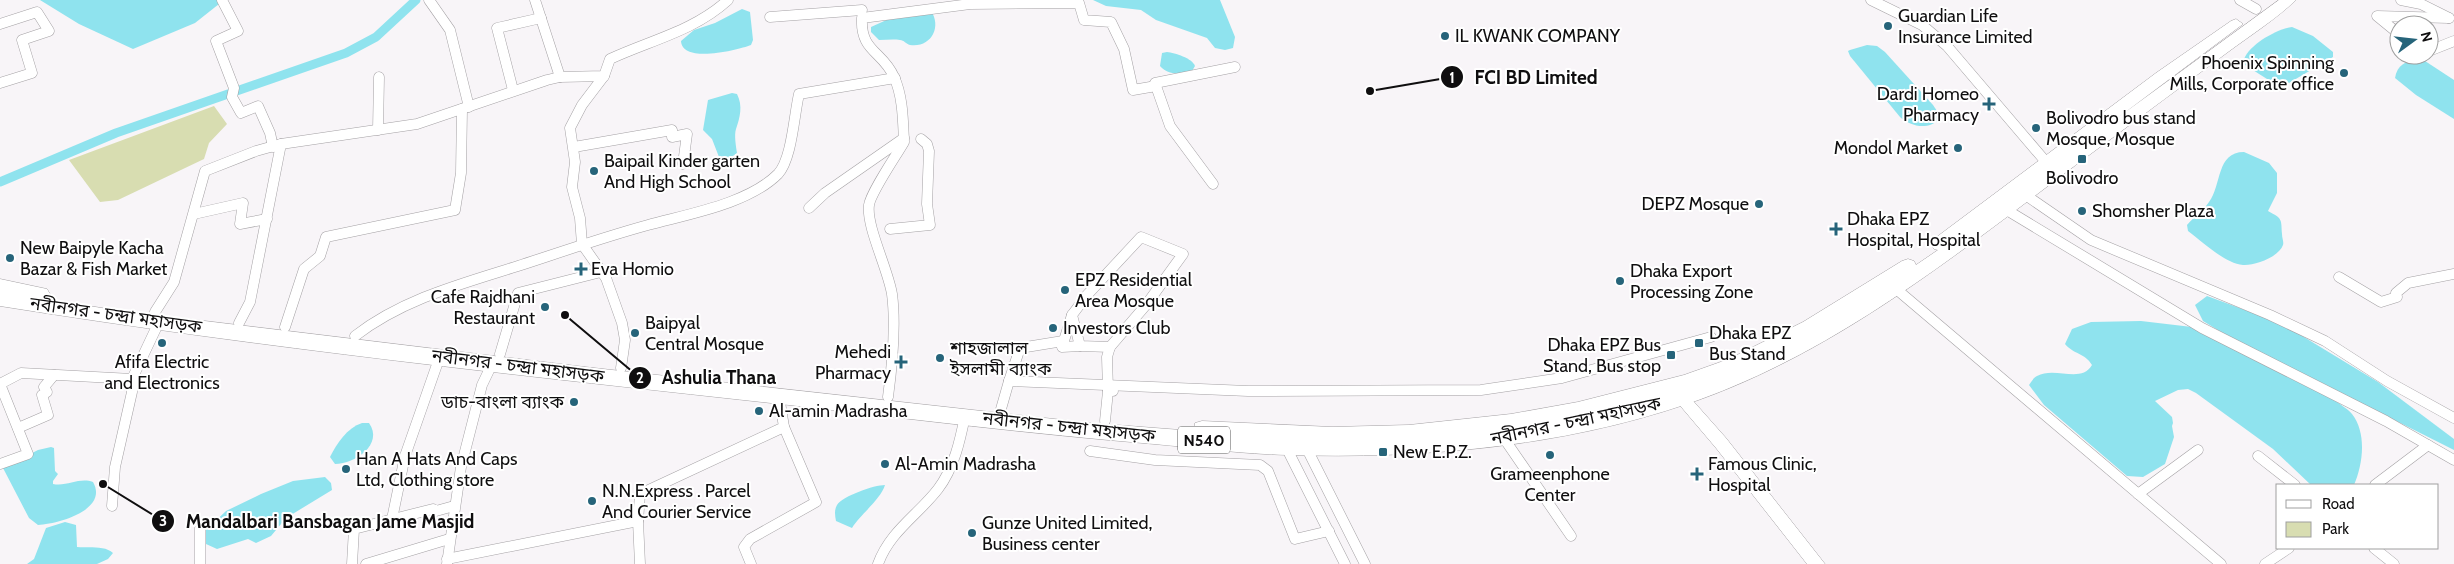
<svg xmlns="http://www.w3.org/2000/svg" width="2454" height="564" font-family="Cabin,'Noto Sans Bengali',sans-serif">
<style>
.green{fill:#d8ddb1}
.water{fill:#8fe3ee}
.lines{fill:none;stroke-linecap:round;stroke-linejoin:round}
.canal{stroke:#8fe3ee;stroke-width:9}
.street-casing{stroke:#a4a1a4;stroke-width:11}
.secondary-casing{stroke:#a4a1a4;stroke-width:1}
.highway-casing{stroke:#a4a1a4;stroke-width:1}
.street{stroke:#fff;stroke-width:10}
.secondary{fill:#fff;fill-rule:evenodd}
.highway{fill:#fff;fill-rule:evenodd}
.poi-dot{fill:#26647a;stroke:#fff;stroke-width:2}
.labels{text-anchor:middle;stroke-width:4;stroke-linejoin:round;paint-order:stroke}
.shield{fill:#fff;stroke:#575657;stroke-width:1}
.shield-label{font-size:16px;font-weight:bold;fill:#0f0e0f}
.poi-label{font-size:18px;fill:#0f0e0f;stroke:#fff;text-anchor:start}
.street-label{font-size:18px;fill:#0f0e0f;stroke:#fff}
.leader{fill:none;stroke:#0f0e0f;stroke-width:2}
.callout-dot{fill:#0f0e0f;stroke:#fff;stroke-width:2}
.mark-label{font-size:15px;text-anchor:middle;font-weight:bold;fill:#fff}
.callout-label{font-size:19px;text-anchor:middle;font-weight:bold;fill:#0f0e0f;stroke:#fff;stroke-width:4;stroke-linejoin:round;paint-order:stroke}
</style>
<rect width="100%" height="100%" fill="#f8f5f8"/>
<polygon class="green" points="214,106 227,124 209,143 204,159 118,200 100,202 69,160"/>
<g class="water">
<polygon points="40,0 218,0 219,4 195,23 133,49 79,24"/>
<polygon points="1093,0 1220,0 1235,37 1233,48 1225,50 1215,48 1207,38 1156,20 1141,10 1106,6"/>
<path d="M742 9 750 12 753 40 751 45C738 50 682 64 681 41L694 30 715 23Z"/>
<path d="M931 11C942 27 931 48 910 45 906 44 904 40 900 40 893 39 886 40 879 40L871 32V27L893 17Z"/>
<path d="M2292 27 2313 36 2333 52V57L2289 83H2278L2267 79 2245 65 2244 59C2250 44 2277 29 2292 27Z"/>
<path d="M1867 45 1877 46 1885 52 1933 105 1939 114V119C1928 131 1910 126 1900 117L1850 56 1848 51 1850 50Z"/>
<path d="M1167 52C1175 53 1192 58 1195 66L1192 71C1180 74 1169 76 1160 66L1162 53Z"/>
<path d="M2417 59 2425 61 2454 80V119L2416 95 2395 78C2397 65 2406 61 2417 59Z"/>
<path d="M732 93 737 94C743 106 740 117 736 129 734 135 736 146 737 153 731 158 727 159 719 157L712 139 703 130 708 100Z"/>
<path d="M2244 152 2269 163 2277 173V193L2268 211C2283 219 2281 219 2282 234 2282 238 2284 242 2283 245 2279 257 2254 266 2243 265 2224 263 2203 242 2188 231L2187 225C2194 217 2203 211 2209 202 2222 185 2216 152 2244 152Z"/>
<polygon points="2207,296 2275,321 2294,331 2378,382 2454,439 2454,450 2231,338 2203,321 2195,305"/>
<path d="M2141 321 2192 327 2333 399C2339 404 2347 408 2352 414 2367 433 2363 464 2354 485H2311L2273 449 2196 393 2188 389 2178 390 2155 401 2172 417 2173 423 2172 426 2174 437 2165 464 2143 477 2127 476 2044 405 2029 385C2031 382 2034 377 2037 376 2055 366 2081 384 2092 365 2085 353 2073 354 2065 344L2072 329 2091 322Z"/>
<path d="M362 423H369C384 444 355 464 335 464L330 457C337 443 347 428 362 423Z"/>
<path d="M51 447 54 448 55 471 58 474 53 481V484C67 487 79 477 93 482 109 510 58 524 38 525L29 518 3 468 38 450Z"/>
<polygon points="325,477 331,483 332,490 286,518 271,536 256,543 248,539 217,549 206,544 206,530 226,511 261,494 293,481"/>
<path d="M885 485C881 499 859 516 852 528L836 521C835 516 834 510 837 505 843 496 874 485 885 485Z"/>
<path d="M65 522 76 525 77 547C87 548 105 545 113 553L108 559 97 564H27L34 559 46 528Z"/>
</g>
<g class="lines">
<polyline class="canal" points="0,182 116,133 346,53 376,37 416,0"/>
<defs>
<g id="street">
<polyline points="222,0 238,31 216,41 234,88 232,97 241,113 258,106 270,133 273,147"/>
<polyline points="429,0 450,30 469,107"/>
<polyline points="535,0 560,77"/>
<polyline points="1871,0 1922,25 1947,46 2046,162"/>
<polyline points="2240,0 2256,9"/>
<polyline points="2401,0 2421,4 2449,18"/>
<polyline points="770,17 862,10"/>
<polyline points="0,24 37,12 49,31 22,40 32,73 0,83"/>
<polyline points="2399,34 2377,16 2449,18"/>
<polyline points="2429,51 2454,41"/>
<polyline points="604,76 582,105 570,128 575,162 572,187 580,218 582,244 606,278 622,323 625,340 621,368"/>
<polyline points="1156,86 1155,83 1235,67"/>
<polyline points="513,90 497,28 541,18"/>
<polyline points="378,130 379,77"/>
<polyline points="574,147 672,130 672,137 687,134 683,164"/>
<polyline points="2024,194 2091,240 2270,315 2325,341 2387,381 2454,418"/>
<polyline points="809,208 825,193 904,138"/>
<polyline points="2005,209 2202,328 2386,421 2454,460"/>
<polyline points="194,214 243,203 240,224 267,219"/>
<polyline points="890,229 930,225 927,204 929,151 927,144 921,139"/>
<polygon points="1141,237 1183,254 1146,305 1110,347 1080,346 1072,315 1087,295"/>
<polyline points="2339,277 2381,302 2397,297 2396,293 2408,283 2454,274"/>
<polyline points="1895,288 2221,564"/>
<path d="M155 312 174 282 205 171 256 151 281 144 417 124 547 80 560 77 604 76 610 59C651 40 694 31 728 0"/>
<polyline points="1072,315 1062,347 1080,346"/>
<polyline points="239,323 250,302 281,144"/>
<polyline points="285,327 304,269 320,256 326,237 455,210 461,173 462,109"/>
<path d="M355 336C403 299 461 284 518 266 561 252 604 237 648 225 688 214 748 204 778 174 792 159 794 115 799 94L895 78"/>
<polyline points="500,354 518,293 601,272"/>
<polyline points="1009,381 1020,348 1063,341"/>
<polyline points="1108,390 1107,357 1110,347"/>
<path d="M888 397C892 367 896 324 892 294 888 269 866 226 869 205 871 192 896 156 904 142 903 121 903 96 894 77 883 51 860 52 862 18L970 4 1079 3 1084 20 1111 22 1124 49 1133 90 1156 86 1170 126 1213 184"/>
<polyline points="1001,409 1009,381 1248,391 1481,390 1562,378 1711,337"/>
<polyline points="1105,421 1108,391 1113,391"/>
<polyline points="18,428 48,415 42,395 47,392 44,387 54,375"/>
<polyline points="1503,437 1571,536"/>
<polyline points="1286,447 1345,564"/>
<polyline points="1306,447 1365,564"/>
<polyline points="1090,451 1155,460 1260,465 1268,471 1295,539 1329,531"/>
<polyline points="2258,456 2295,485"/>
<polyline points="0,464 28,454 0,384 21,373 132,379 159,322"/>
<polyline points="2375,485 2428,445"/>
<polyline points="2138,494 2198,450"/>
<polyline points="112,506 115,467 132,392 132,379"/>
<polyline points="392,519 405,456 440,356"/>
<polyline points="200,528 200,564"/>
<polyline points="2374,548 2394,564"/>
<polyline points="447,559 638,521"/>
<polyline points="352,564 354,529 433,509 436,511 454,506"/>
<polyline points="366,564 449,539"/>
<polyline points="447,564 461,467 482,385 493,362"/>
<polyline points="640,564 638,521 640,494 784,427 779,396"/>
<polyline points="751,564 744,547 750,539 816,502 784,427"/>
<path d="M878 564C890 531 918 515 938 489 954 468 960 441 965 416"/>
<polyline points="2265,564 2289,548"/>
</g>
<polygon id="secondary" points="1682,392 1687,394 1726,438 1825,564 1807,564 1716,448 1677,402 1675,398 1677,394"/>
<path id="highway" d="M2279 0H2296C2276 19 2251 35 2228 52 2186 83 2143 115 2100 147 1970 243 1843 351 1687 404 1560 447 1422 459 1288 455 1244 454 1199 448 1154 444 1032 434 911 419 789 405 526 376 262 348 0 306V279L47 289 50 294 46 299 114 310 585 367 1090 423 1194 431 1195 423 1202 421 1332 427 1409 425 1511 414 1578 402 1684 375 1729 359 1803 322 1902 261 1908 259 1914 261 1916 265 1938 250 1934 249 1931 244 1934 239 2156 73 2231 21 2236 19 2243 24 2116 119Z"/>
</defs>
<use href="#street" class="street-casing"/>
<use href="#secondary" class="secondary-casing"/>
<use href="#highway" class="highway-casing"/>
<use href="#street" class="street"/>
<use href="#secondary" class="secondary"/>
<use href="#highway" class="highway"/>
</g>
<g class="poi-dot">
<circle cx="1888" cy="26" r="5"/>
<circle cx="1445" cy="36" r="5"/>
<circle cx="2344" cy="73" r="5"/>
<path d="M1986.5 96.5h5v5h5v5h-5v5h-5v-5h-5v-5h5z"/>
<circle cx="2036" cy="128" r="5"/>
<circle cx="1958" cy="148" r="5"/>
<rect x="2077" y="154" width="10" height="10" rx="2.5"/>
<circle cx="594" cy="171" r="5"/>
<circle cx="1759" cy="204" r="5"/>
<circle cx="2082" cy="211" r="5"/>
<path d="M1833.5 221.5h5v5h5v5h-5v5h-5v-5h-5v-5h5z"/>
<circle cx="10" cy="258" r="5"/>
<path d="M578.5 261.5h5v5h5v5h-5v5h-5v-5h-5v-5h5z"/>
<circle cx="1620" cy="281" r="5"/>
<circle cx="1065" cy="290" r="5"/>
<circle cx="545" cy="307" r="5"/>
<circle cx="1053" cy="328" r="5"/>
<circle cx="635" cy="333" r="5"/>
<circle cx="162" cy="343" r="5"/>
<rect x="1694" y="338" width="10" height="10" rx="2.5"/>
<rect x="1666" y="350" width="10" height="10" rx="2.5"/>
<circle cx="940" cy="358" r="5"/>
<path d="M898.5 354.5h5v5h5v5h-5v5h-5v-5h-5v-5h5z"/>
<circle cx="574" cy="402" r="5"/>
<circle cx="759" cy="411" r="5"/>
<rect x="1378" y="447" width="10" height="10" rx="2.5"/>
<circle cx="1550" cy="455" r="5"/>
<circle cx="885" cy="464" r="5"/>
<circle cx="346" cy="469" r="5"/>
<path d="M1694.5 466.5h5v5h5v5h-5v5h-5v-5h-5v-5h5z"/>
<circle cx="592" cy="501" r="5"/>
<circle cx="972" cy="533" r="5"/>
</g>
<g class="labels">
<rect class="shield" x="1178" y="426.5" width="52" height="27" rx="4"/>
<g class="shield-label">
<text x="1204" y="446">N540</text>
</g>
<g class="poi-label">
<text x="1898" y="22">Guardian Life<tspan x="1898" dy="21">Insurance Limited</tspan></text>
<text x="1455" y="42">IL KWANK COMPANY</text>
<text x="2334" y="69" text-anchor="end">Phoenix Spinning<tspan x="2334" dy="21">Mills, Corporate office</tspan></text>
<text x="1979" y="100" text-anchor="end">Dardi Homeo<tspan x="1979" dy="21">Pharmacy</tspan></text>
<text x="2046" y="124">Bolivodro bus stand<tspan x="2046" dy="21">Mosque, Mosque</tspan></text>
<text x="1948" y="154" text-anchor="end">Mondol Market</text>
<text x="604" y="167">Baipail Kinder garten<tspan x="604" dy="21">And High School</tspan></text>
<text x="2082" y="184" text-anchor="middle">Bolivodro</text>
<text x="1749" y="210" text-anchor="end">DEPZ Mosque</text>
<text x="2092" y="217">Shomsher Plaza</text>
<text x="1847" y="225">Dhaka EPZ<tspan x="1847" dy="21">Hospital, Hospital</tspan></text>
<text x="20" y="254">New Baipyle Kacha<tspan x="20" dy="21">Bazar &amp; Fish Market</tspan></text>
<text x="591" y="275">Eva Homio</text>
<text x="1630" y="277">Dhaka Export<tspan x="1630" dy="21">Processing Zone</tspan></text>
<text x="1075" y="286">EPZ Residential<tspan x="1075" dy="21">Area Mosque</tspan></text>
<text x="535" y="303" text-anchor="end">Cafe Rajdhani<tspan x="535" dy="21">Restaurant</tspan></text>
<text x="645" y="329">Baipyal<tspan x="645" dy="21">Central Mosque</tspan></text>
<text x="1063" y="334">Investors Club</text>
<text x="1709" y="339">Dhaka EPZ<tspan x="1709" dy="21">Bus Stand</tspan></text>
<text x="1661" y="351" text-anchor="end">Dhaka EPZ Bus<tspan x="1661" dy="21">Stand, Bus stop</tspan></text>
<text x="950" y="354">শাহজালাল<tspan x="950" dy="21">ইসলামী ব্যাংক</tspan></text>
<text x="891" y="358" text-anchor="end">Mehedi<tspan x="891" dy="21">Pharmacy</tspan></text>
<text x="162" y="368" text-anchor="middle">Afifa Electric<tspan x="162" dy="21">and Electronics</tspan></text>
<text x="564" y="408" text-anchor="end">ডাচ-বাংলা ব্যাংক</text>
<text x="769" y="417">Al-amin Madrasha</text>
<text x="1393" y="458">New E.P.Z.</text>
<text x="356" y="465">Han A Hats And Caps<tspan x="356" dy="21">Ltd, Clothing store</tspan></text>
<text x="895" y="470">Al-Amin Madrasha</text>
<text x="1708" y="470">Famous Clinic,<tspan x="1708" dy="21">Hospital</tspan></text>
<text x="1550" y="480" text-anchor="middle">Grameenphone<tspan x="1550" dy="21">Center</tspan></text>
<text x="602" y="497">N.N.Express . Parcel<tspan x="602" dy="21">And Courier Service</tspan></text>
<text x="982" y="529">Gunze United Limited,<tspan x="982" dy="21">Business center</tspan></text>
</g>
<g class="street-label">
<text transform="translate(116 315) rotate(8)" y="6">নবীনগর - চন্দ্রা মহাসড়ক</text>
<text transform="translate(518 366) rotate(7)" y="6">নবীনগর - চন্দ্রা মহাসড়ক</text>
<text transform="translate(1576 421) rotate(-12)" y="6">নবীনগর - চন্দ্রা মহাসড়ক</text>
<text transform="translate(1069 427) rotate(6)" y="6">নবীনগর - চন্দ্রা মহাসড়ক</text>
</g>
</g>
<path class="leader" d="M1370 91L1452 77M565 315L640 378M103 484L163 521"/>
<g class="callout-dot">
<circle cx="1370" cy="91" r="5"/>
<circle cx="565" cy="315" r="5"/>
<circle cx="103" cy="484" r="5"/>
<circle cx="1452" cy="77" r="12"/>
<circle cx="640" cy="378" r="12"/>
<circle cx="163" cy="521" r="12"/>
</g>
<g class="mark-label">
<text x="1452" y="83">1</text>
<text x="640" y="383">2</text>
<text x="163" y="526">3</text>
</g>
<g class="callout-label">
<text x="1536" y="84">FCI BD Limited</text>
<text x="719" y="384">Ashulia Thana</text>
<text x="330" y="528">Mandalbari Bansbagan Jame Masjid</text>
</g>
<rect x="2276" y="484" width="162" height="65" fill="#ffffff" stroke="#9f9f9f"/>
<rect x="2286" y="500" width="25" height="8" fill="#ffffff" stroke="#9f9f9f"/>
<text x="2322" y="509" font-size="15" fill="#0f0e0f">Road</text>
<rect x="2286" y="522" width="25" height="15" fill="#d8ddb1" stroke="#9f9f9f"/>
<text x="2322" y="534" font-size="15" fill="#0f0e0f">Park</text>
<g transform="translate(2414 40) rotate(75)"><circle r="24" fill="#ffffff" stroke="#9f9f9f"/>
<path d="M0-4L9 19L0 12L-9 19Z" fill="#26647a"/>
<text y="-8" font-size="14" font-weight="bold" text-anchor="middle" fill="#0f0e0f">N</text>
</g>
</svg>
